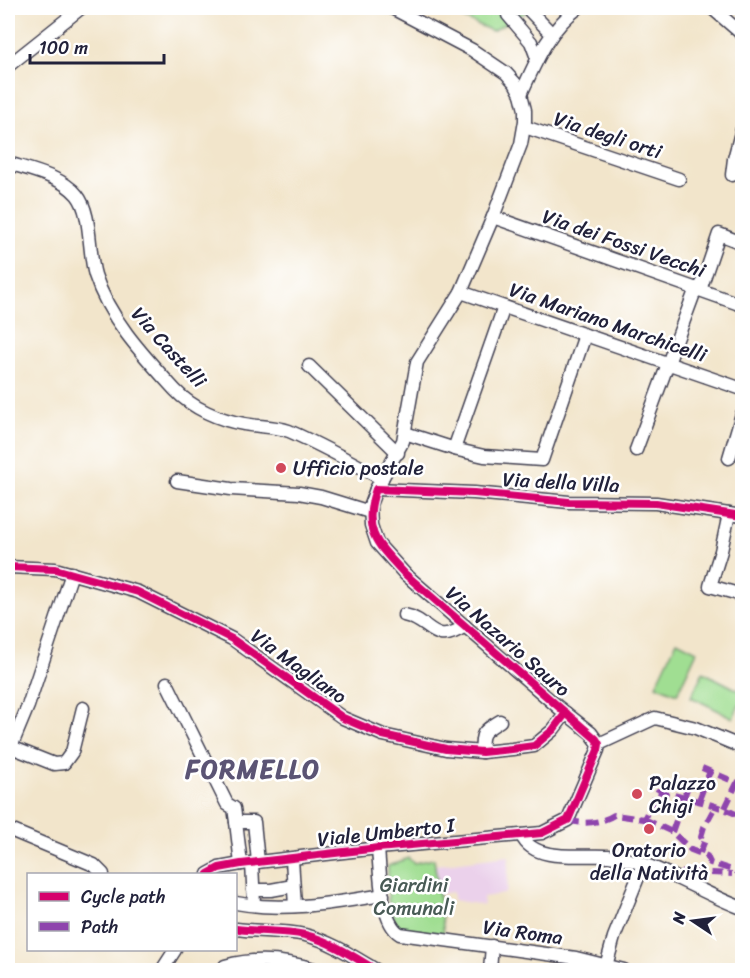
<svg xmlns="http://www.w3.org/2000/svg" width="750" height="978" font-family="Sriracha,sans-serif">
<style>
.built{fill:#ebd1eb}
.green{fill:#a0de92;stroke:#618066;stroke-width:1.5}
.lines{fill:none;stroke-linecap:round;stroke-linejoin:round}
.minor-casing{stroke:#413f51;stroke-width:15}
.minor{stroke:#fff;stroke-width:12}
.quiet{stroke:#8e44ad;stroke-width:6;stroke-dasharray:12 6;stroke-linecap:butt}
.cycleway-casing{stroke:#fff;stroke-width:11}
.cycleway{stroke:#d6006c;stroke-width:8}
.poi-dot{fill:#d1495b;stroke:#fff;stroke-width:2}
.labels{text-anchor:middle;stroke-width:5;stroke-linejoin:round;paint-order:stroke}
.street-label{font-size:20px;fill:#22223b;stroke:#fff}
.poi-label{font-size:20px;fill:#22223b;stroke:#fff;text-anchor:start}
.park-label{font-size:20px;fill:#485a55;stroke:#fff}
.district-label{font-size:26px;font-weight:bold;letter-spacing:1.5px;fill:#5b5474;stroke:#fff}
</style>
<rect width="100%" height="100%" fill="#fff"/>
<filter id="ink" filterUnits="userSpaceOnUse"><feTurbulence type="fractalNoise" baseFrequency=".0167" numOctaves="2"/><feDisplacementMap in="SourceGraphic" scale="12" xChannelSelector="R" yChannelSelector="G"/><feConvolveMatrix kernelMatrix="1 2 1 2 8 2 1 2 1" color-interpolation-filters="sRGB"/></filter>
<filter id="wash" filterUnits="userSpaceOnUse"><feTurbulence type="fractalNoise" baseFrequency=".008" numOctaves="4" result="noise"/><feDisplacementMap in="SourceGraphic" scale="24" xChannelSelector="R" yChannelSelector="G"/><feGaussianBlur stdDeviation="1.35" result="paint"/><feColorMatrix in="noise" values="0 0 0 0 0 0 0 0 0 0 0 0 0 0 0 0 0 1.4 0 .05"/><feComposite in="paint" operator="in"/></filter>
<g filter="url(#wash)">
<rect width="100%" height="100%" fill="#f2e5cb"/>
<polygon class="built" points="509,856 507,891 504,894 483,897 484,905 453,900 453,892 439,894 436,865"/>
<g class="green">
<polygon points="440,8 534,8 492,31"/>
<polygon points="677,641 697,651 677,694 656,685"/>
<polygon points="703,672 742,692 742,699 733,718 691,697"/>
<polygon points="408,858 414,863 434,859 444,934 407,930 396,924 388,900 388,866"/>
</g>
</g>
<g filter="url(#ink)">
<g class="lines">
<defs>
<g id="minor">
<polyline points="509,8 508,15 531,42 537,58"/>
<polyline points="527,8 552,34"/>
<polyline points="712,8 742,34"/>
<polyline points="8,66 81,8"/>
<path d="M521 94C536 61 549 29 578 8"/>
<polyline points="525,127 679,179"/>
<path d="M8 163C30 170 61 176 77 195 92 213 88 252 95 275 109 319 144 356 175 390 192 408 219 420 244 424 259 427 274 426 289 431 321 445 352 462 382 479"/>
<polyline points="732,175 734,159 742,129"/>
<polyline points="493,217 742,305"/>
<polyline points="700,290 719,234 742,243"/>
<polyline points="461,292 742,389"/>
<polyline points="309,366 398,453"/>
<polyline points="405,433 458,450 484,456 542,460 585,335"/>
<polyline points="454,449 504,307"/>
<polyline points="636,450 696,288"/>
<polyline points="729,458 742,414"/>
<polyline points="177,481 231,489 299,493 321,497 370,512"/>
<polyline points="376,489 474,493 569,502 656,503 742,516"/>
<polyline points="729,514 721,551 710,586 742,595"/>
<polyline points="8,567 55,569 138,592 232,639 343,718 383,735 446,749 482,752 512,749 534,746 553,730 566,713"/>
<path d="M404 615C432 620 432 648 465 626"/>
<polyline points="167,683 227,804 234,808 236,822"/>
<polyline points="599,744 655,718 696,728 742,747"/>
<polyline points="11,747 28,706 72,573"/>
<path d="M482 752C480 732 484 731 500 721"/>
<polyline points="8,755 11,747 54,764 64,763 72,752 83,708"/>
<polyline points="8,829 94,865 103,874"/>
<path d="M522 836C534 863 583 854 608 856 656 861 698 892 742 908"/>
<path d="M378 848C380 871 380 922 400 934L576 958 624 970"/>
<polyline points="292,859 295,906"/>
<polyline points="252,863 254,905"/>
<polyline points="241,864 236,822 254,822 258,862"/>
<polyline points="208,874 219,868 241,864 378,848 542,833 568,820 598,750 599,744 591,733 558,707 405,574 377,543 371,525 370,505 376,489 403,441 417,362 461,292 493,217 521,144 525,121 525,110 521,94 515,83 506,73 472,50 392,8"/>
<polyline points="253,890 271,890 293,886"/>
<path d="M236 903C284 912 334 903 383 895"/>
<path d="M236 929C258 932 283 930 305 935 330 941 354 957 376 970"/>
<path d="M225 966C256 957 286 960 317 970"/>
<polyline points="606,966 614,937 643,865"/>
<polyline points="162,970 175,950"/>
<polyline points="490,970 492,946"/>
</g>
</defs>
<use href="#minor" class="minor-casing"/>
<use href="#minor" class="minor"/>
<g class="quiet">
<polyline points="702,768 742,785"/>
<polyline points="699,800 710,771"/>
<polyline points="725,808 737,783"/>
<polyline points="644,819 672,832 691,850 707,856 710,863 742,873"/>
<path d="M568 820C581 825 602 823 614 815L644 819 658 791C687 799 715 803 742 817"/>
<polyline points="672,832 689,783"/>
<polyline points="700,853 705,840 701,837 704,827 716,805"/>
<polyline points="681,881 684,872 732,874"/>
</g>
<defs>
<g id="cycleway">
<polyline points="8,567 55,569 138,592 232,639 343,718 383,735 446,749 482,752 512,749 534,746 553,730 566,713"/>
<path d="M208 874 219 868 241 864 378 848 542 833 568 820 598 750 599 744 596 739 405 574C378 545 361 531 376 489L474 493 569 502 656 503 742 516"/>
<path d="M236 929C258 932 283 930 305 935 330 941 354 957 376 970"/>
</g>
</defs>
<use href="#cycleway" class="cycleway-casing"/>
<use href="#cycleway" class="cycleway"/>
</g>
</g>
<g class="poi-dot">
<circle cx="281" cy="468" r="6"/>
<circle cx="637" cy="794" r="6"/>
<circle cx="649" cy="829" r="6"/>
</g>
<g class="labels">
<g class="street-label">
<text transform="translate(608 135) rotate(18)" y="7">Via degli orti</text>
<text transform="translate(624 243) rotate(19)" y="7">Via dei Fossi Vecchi</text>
<text transform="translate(608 322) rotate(19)" y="7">Via Mariano Marchicelli</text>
<text transform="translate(169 347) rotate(48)" y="7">Via Castelli</text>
<text transform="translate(561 482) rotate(3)" y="7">Via della Villa</text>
<text transform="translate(508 641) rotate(41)" y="7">Via Nazario Sauro</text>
<text transform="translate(299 666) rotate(36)" y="7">Via Magliano</text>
<text transform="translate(386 832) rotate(-6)" y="7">Viale Umberto I</text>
<text transform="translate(523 932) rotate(8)" y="7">Via Roma</text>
</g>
<g class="poi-label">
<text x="293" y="475">Ufficio postale</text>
<text x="649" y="790">Palazzo<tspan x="649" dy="23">Chigi</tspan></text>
<text x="649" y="857" text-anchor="middle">Oratorio<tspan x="649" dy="23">della Natività</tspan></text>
</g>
<g class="park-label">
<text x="414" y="892">Giardini<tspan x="414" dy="23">Comunali</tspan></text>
</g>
<g class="district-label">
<text x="253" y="778">FORMELLO</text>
</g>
</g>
<rect width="750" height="978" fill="none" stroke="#fff" stroke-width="30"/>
<rect x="27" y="873" width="210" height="78" fill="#ffffff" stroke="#a7a7b1" stroke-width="1.5"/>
<rect x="39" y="892" width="30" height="9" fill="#d6006c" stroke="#a7a7b1" stroke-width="1.5"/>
<text x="81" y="903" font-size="18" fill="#22223b">Cycle path</text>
<rect x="39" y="922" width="30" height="9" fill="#8e44ad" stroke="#a7a7b1" stroke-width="1.5"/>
<text x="81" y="933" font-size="18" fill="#22223b">Path</text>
<g transform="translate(693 921) rotate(283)" stroke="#ffffff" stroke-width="4.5" paint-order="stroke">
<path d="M0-4.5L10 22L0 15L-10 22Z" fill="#22223b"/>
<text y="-9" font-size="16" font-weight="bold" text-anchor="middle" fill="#22223b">N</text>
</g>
<path d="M30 54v9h134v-9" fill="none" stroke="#22223b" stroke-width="3"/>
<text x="39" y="54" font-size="18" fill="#22223b" stroke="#ffffff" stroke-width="4.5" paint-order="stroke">100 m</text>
</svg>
